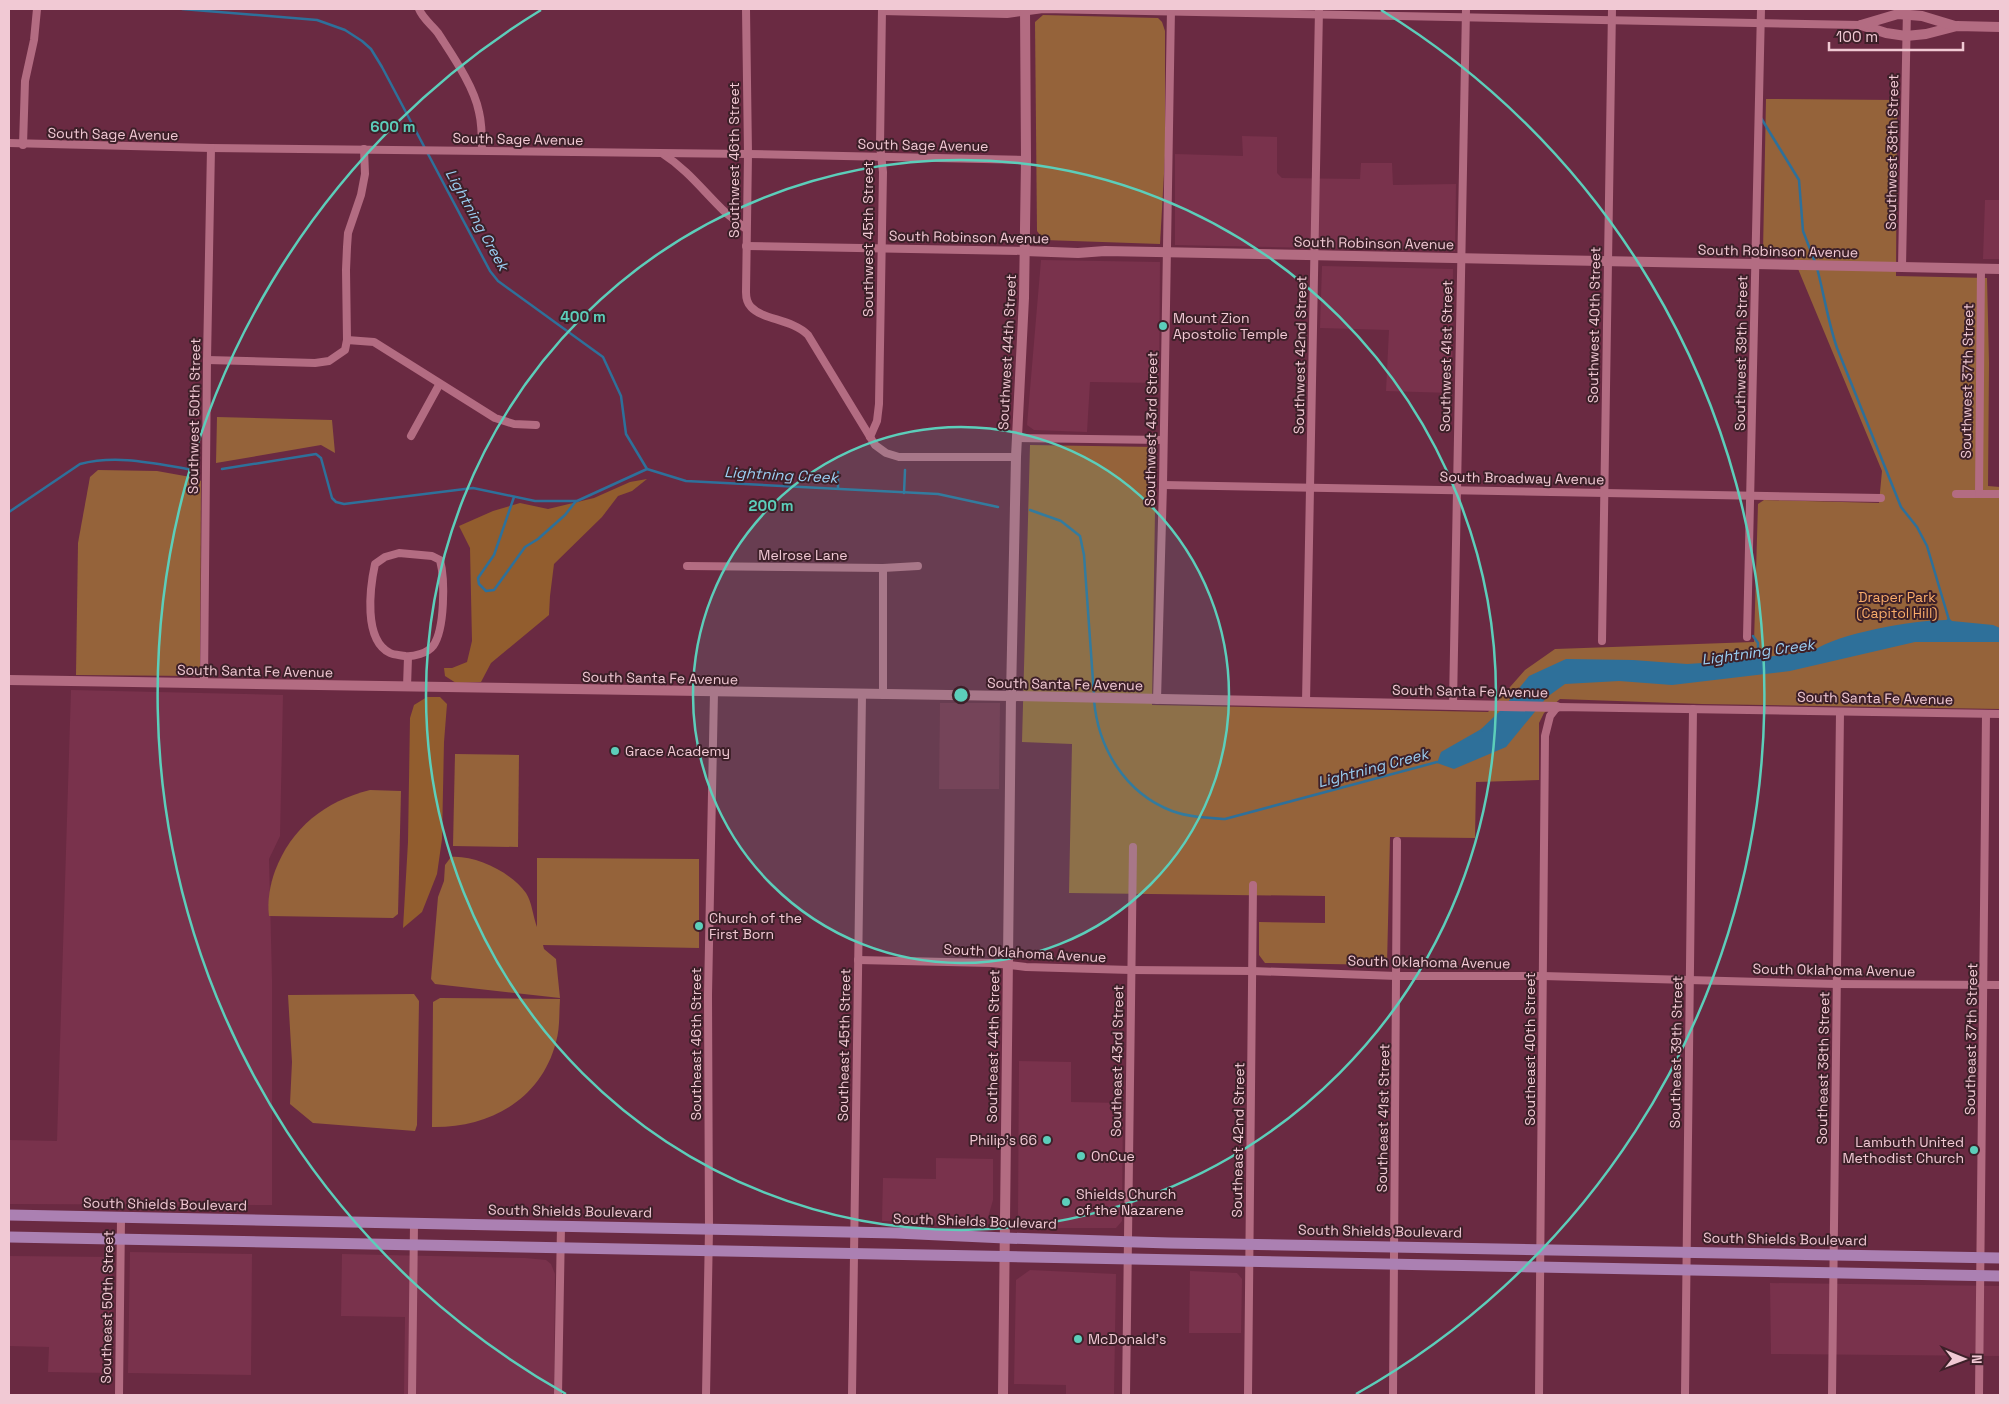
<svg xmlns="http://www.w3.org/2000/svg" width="2009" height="1404" font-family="'Space Grotesk',sans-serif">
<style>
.built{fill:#79324c}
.green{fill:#95633a}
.forest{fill:#925d2e}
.water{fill:#2e709a}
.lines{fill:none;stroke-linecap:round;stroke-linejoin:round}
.stream{stroke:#2e709a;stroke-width:2.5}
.street{stroke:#b36c82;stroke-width:8}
.secondary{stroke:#b36c82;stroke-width:10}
.primary{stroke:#ab80b2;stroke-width:11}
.ring{fill:none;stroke:#5cceba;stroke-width:2.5}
.poi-dot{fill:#5cceba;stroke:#3d2029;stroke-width:2}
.labels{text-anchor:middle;stroke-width:4;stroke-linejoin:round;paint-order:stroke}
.street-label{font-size:14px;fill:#f1c9d4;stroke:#3d2029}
.poi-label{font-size:14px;fill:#f1c9d4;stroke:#3d2029;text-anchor:start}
.park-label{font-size:14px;fill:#faac6a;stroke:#3d2029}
.water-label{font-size:15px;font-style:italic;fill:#9bcff3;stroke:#3d2029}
.centre{fill:#5cceba;stroke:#3d2029;stroke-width:2.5}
.ring-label{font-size:15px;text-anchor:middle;font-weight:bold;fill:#5cceba;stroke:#3d2029;stroke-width:4;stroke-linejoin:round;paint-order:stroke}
</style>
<rect width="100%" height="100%" fill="#6a2a42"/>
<g class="built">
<polygon points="1242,136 1277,137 1277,173 1282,178 1360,179 1361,163 1392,163 1393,185 1456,184 1455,251 1175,245 1175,154 1243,156"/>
<polygon points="1985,200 2000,200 2000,259 1983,259"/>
<polygon points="1041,260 1160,262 1159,383 1090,382 1087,432 1034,430 1027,425"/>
<polygon points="1322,266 1453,269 1452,393 1386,391 1389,330 1320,328"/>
<polygon points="71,690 283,695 280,836 269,859 272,979 272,1205 9,1204 9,1140 57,1141"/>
<polygon points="940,703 1000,703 999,789 939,789"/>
<polygon points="1019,1061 1071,1062 1071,1102 1123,1103 1122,1221 1116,1228 1028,1228 1018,1215"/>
<polygon points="936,1158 993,1159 993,1200 987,1221 982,1224 882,1221 883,1178 936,1179"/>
<polygon points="130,1252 252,1254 251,1375 128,1373"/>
<polygon points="342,1254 525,1258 546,1260 551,1264 555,1274 554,1395 404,1395 405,1317 341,1316"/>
<polygon points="9,1256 112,1257 111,1373 48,1372 49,1347 9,1346"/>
<polygon points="1030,1270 1116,1274 1114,1395 1066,1395 1066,1385 1014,1384 1016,1280"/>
<polygon points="1190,1271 1237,1273 1242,1279 1241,1333 1189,1333"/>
<polygon points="1770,1283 2000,1286 2000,1356 1771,1354"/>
</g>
<g class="green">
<polygon points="1043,15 1158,18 1162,22 1165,31 1165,156 1160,244 1044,240 1037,231 1035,22"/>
<polygon points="1766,99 1897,100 1896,276 1987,278 1989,363 1988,486 2000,487 2000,709 1702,704 1560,699 1544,713 1539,723 1539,780 1476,782 1475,838 1390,837 1387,965 1265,963 1259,955 1259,922 1325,923 1325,896 1069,893 1072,744 1022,742 1030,445 1156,447 1152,705 1488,712 1525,670 1555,649 1754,642 1758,504 1764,500 1879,503 1882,471 1791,252 1763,252"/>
<polygon points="217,417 332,420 335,453 321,445 216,463"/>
<polygon points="98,470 157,471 196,478 201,481 200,669 194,676 76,675 78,543 90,477"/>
<polygon points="455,754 519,755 518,847 453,846"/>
<path d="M370 790 401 791 398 914 393 918 269 916C267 901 270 885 275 871 291 828 325 801 370 790Z"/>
<path d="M451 857C476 855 512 873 526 893 532 902 533 917 537 927V858L699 859V948L543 945 544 949 556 959 560 998 435 984 431 979 438 897 444 881 445 865Z"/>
<polygon points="414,994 419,1001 417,1125 415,1131 313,1123 290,1104 292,1062 288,995"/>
<path d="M440 998 560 999C559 1013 560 1029 556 1042 541 1100 489 1128 432 1127L433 1002Z"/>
</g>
<g class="forest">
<polygon points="647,479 632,491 618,496 602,517 554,564 550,596 549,615 491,663 481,682 456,683 445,676 444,668 452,668 467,662 472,641 470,548 459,526 493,511 520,503 548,509 594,498 630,482"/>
<polygon points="427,697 440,697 447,704 444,742 442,839 437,874 422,912 403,928 408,842 410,718 414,705"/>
</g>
<path class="water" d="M1949 618 1952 621 1993 625 2000 628V642H1915L1790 671 1672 685 1619 681 1565 684 1547 697 1506 747 1454 769 1437 763 1441 752 1490 724 1529 676 1566 659 1633 660 1687 664 1733 661 1813 651C1838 633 1915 620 1946 620Z"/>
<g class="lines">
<g class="stream">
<polyline points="182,9 317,20 345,30 362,41 371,49 382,67 490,271 498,281 603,357 621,396 626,434 647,469 686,481 938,494 998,507"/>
<polyline points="1761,118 1799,180 1803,231 1815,262"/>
<path d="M1817 268C1824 294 1828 322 1837 348L1901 507 1917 527 1927 546 1949 620"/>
<polyline points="222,469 316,454 321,458 332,498 336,502 344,504 473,488 535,501 577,501 647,469"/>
<polyline points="838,488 838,472"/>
<polyline points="904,493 905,470"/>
<polyline points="514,497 494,555 478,578 479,584 486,591 494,590 525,547 538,539 565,515 576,501"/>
<polyline points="1030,510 1061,521 1080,536 1084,555 1094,695"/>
<path d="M9 512 80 464C118 454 156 464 194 470"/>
<polyline points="1753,636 1758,643 1758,660"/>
<path d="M1094 700C1098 748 1125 793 1172 811 1188 817 1208 818 1225 819L1437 762"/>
<polyline points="1482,730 1502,711"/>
</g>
<g class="street">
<path d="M419 9C423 19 432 25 438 33 452 55 474 86 479 112 482 124 482 138 482 150"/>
<path d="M746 9 748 154 746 292C746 298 747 303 751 307 763 320 792 319 808 335L875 445 886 453 899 457H1016"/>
<polyline points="882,11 1007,14 1043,9 1861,25"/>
<polyline points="9,143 211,148 748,154 1026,160"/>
<polyline points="23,145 25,81 34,40 37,9"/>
<path d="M663 154C688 170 704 192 725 212 732 218 739 223 746 229"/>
<polyline points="746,246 1025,251"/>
<polyline points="1902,267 1907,9"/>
<polyline points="347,340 374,342 495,418 514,424 536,425"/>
<polyline points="207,360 315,363 329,361 345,350 347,340 346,270 347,247 348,233 361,195 365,174 364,149"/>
<polyline points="411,436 439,385"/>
<polyline points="870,437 877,421 879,404 883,172 880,145 882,9"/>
<polyline points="1016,438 1163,440"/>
<polyline points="1163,485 1881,498"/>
<polyline points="1956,494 2000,494"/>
<polyline points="1979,494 1981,269"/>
<path d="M399 553 432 556 440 560C445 579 445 630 433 646 428 653 413 657 405 656 401 655 394 655 390 653 363 640 370 587 375 564L385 557Z"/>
<polyline points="687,566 883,568 918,566"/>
<polyline points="883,568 883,695"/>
<polyline points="1747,637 1761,9"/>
<polyline points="1602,641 1612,9"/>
<polyline points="204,683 207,360 211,148"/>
<polyline points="407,687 408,657"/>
<polyline points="1157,700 1163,485 1171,9"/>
<polyline points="1306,702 1319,9"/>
<polyline points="1453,704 1466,9"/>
<polyline points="858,960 992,963 1026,967 1131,970 1252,971 1397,976 1543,976 1836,984 2000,985"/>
<polyline points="119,1395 121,1218"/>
<polyline points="412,1395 414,1224"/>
<polyline points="558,1395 561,1226"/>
<polyline points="706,1395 709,1229 708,995 714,692"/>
<polyline points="852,1395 862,695"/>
<polyline points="1126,1395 1133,847"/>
<polyline points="1248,1395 1253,885"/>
<polyline points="1393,1395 1397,841"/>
<polyline points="1539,1395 1545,736 1550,716 1557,707 2000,714"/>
<polyline points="1685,1395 1693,709"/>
<polyline points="1832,1395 1840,712"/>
<polyline points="1979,1395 1986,714"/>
</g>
<g class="secondary">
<polyline points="1861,25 1886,33 1906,36 1926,34 1957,26 2000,27"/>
<polyline points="1861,25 1898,14 1922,16 1955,26"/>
<polyline points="1025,251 1078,253 1105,251 2000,269"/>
<polyline points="9,680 1011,696 1557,707"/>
<polyline points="1003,1395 1011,696 1016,457 1024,298 1026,160 1025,9"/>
</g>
<g class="primary">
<polyline points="9,1215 896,1233 1005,1238 1169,1243 2000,1258"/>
<polyline points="9,1237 2000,1276"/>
</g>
</g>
<circle cx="961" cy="695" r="268" fill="#5cceba" fill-opacity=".12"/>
<g class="ring">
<circle cx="961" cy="695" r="268"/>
<circle cx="961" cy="695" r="535"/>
<path d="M566 1394A803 803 0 0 1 541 10M1381 10A803 803 0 0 1 1356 1394"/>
</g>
<g class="poi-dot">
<circle cx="1163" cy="326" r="5"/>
<circle cx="615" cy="751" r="5"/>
<circle cx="699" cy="926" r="5"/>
<circle cx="1047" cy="1140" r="5"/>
<circle cx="1974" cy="1150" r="5"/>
<circle cx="1081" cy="1156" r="5"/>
<circle cx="1066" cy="1202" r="5"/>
<circle cx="1078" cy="1339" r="5"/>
</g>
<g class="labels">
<g class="street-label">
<text transform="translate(113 134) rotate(1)" y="5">South Sage Avenue</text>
<text transform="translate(518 139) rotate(1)" y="5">South Sage Avenue</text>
<text transform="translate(923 145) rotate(1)" y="5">South Sage Avenue</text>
<text transform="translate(1892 152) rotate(-89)" y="5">Southwest 38th Street</text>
<text transform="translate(734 160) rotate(-90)" y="5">Southwest 46th Street</text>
<text transform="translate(969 237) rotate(1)" y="5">South Robinson Avenue</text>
<text transform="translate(868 239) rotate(-90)" y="5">Southwest 45th Street</text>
<text transform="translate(1374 243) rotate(1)" y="5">South Robinson Avenue</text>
<text transform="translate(1778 251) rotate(1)" y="5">South Robinson Avenue</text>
<text transform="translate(1594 325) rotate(-89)" y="5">Southwest 40th Street</text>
<text transform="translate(1007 352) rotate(-87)" y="5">Southwest 44th Street</text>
<text transform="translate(1741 353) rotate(-89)" y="5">Southwest 39th Street</text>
<text transform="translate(1300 355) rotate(-89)" y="5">Southwest 42nd Street</text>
<text transform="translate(1446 356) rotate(-89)" y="5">Southwest 41st Street</text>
<text transform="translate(1967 381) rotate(-89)" y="5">Southwest 37th Street</text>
<text transform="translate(194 416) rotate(-89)" y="5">Southwest 50th Street</text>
<text transform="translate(1151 429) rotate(-89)" y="5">Southwest 43rd Street</text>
<text transform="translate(1522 478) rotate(1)" y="5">South Broadway Avenue</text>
<text x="803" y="560">Melrose Lane</text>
<text transform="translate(255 671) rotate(1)" y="5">South Santa Fe Avenue</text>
<text transform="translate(660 678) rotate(1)" y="5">South Santa Fe Avenue</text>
<text transform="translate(1065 684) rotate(1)" y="5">South Santa Fe Avenue</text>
<text transform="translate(1470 691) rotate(1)" y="5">South Santa Fe Avenue</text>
<text transform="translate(1875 698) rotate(1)" y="5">South Santa Fe Avenue</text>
<text transform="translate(1025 953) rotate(3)" y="5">South Oklahoma Avenue</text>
<text transform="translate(1429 962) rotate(1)" y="5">South Oklahoma Avenue</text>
<text transform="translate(1834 970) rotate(1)" y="5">South Oklahoma Avenue</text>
<text transform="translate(1971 1039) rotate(-89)" y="5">Southeast 37th Street</text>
<text transform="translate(696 1044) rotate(-90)" y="5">Southeast 46th Street</text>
<text transform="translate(844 1045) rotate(-89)" y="5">Southeast 45th Street</text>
<text transform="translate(993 1046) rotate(-89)" y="5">Southeast 44th Street</text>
<text transform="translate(1530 1049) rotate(-90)" y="5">Southeast 40th Street</text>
<text transform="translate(1676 1052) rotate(-89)" y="5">Southeast 39th Street</text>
<text transform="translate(1117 1061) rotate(-89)" y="5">Southeast 43rd Street</text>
<text transform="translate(1823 1068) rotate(-89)" y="5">Southeast 38th Street</text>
<text transform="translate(1383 1118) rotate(-89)" y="5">Southeast 41st Street</text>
<text transform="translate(1238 1140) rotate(-89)" y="5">Southeast 42nd Street</text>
<text transform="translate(165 1204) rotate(1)" y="5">South Shields Boulevard</text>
<text transform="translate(570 1211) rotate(1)" y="5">South Shields Boulevard</text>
<text transform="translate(975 1221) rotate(2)" y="5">South Shields Boulevard</text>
<text transform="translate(1380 1231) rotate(1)" y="5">South Shields Boulevard</text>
<text transform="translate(1785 1239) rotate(1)" y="5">South Shields Boulevard</text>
<text transform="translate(107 1307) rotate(-89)" y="5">Southeast 50th Street</text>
</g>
<g class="poi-label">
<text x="1173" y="323">Mount Zion<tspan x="1173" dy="16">Apostolic Temple</tspan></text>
<text x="625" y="756">Grace Academy</text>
<text x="709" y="923">Church of the<tspan x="709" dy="16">First Born</tspan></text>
<text x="1037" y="1145" text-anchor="end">Philip's 66</text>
<text x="1964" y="1147" text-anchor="end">Lambuth United<tspan x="1964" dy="16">Methodist Church</tspan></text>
<text x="1091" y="1161">OnCue</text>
<text x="1076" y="1199">Shields Church<tspan x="1076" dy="16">of the Nazarene</tspan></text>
<text x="1088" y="1344">McDonald's</text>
</g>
<g class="park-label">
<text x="1897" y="602">Draper Park<tspan x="1897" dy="16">(Capitol Hill)</tspan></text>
</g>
<g class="water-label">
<text transform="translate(477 220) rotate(61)" y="5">Lightning Creek</text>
<text transform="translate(781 475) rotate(3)" y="5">Lightning Creek</text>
<text transform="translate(1758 652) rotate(-8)" y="5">Lightning Creek</text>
<text transform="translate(1373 768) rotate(-15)" y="5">Lightning Creek</text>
</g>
</g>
<circle cx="961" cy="695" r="8" class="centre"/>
<g class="ring-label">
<text x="393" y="132">600 m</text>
<text x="583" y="322">400 m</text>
<text x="771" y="511">200 m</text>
</g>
<rect width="2009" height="1404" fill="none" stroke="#f1c9d4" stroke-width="20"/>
<g transform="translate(1964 1359) rotate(91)" stroke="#3d2029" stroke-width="4" paint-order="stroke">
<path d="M0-4L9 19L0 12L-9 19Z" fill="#f1c9d4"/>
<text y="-8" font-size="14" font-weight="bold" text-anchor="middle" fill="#f1c9d4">N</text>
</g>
<path d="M1829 42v8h134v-8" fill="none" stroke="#f1c9d4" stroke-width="2.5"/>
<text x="1836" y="42" font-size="15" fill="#f1c9d4" stroke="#3d2029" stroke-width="4" paint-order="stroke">100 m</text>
</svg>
